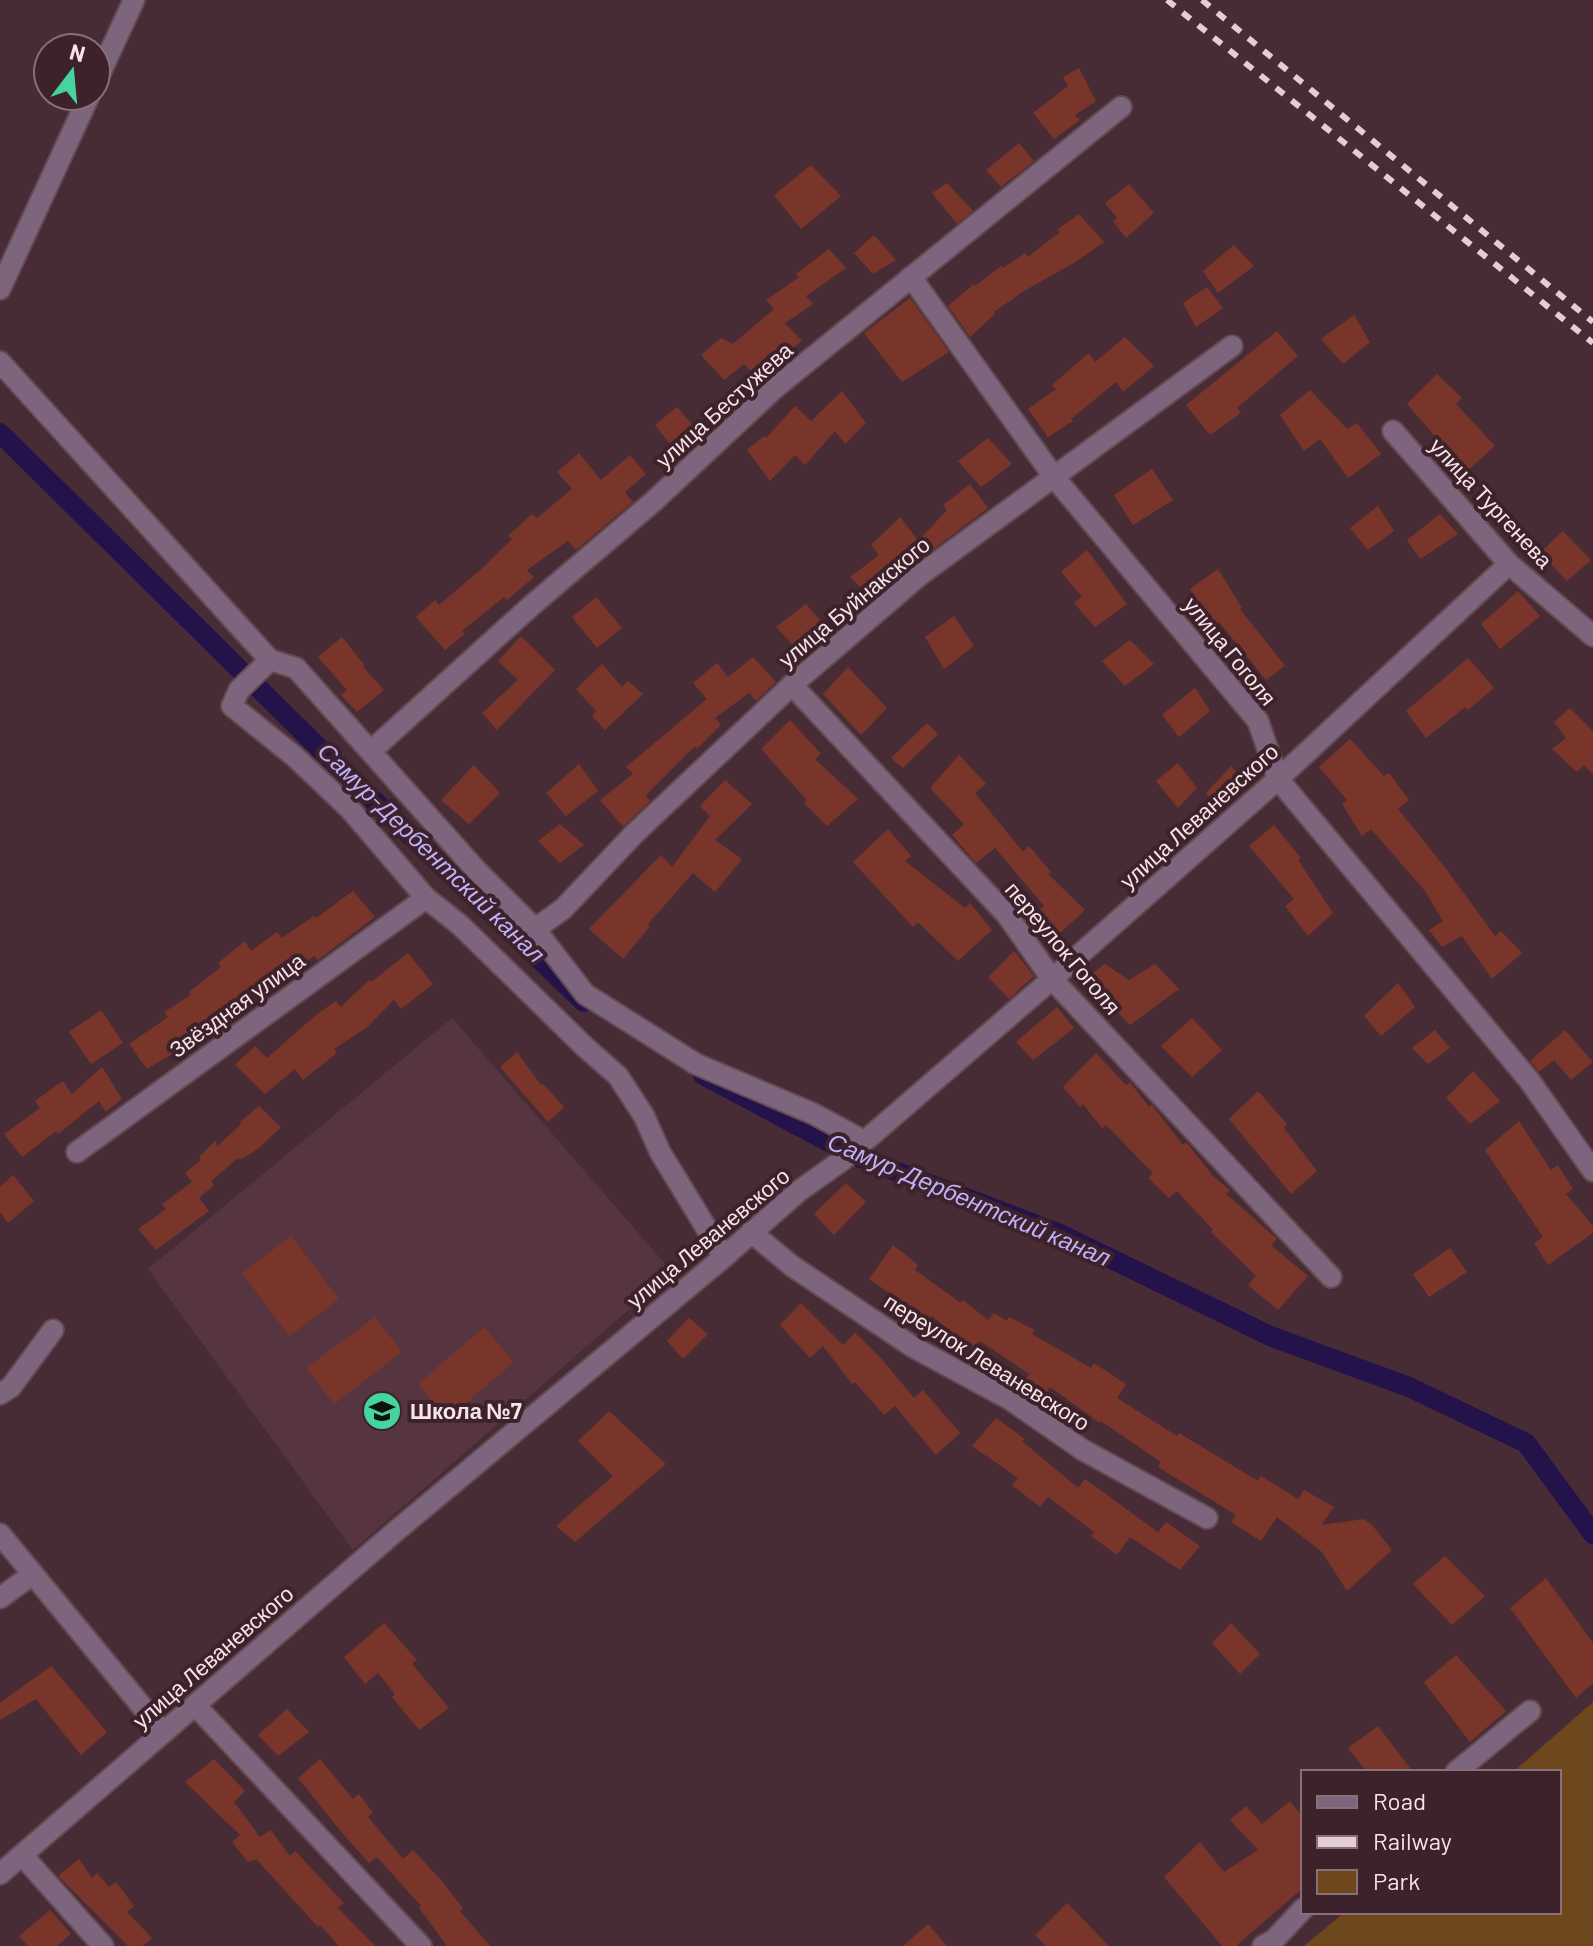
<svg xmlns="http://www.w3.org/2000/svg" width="1593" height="1946" font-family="Barlow,sans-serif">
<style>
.built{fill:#573540}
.green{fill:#6e471d}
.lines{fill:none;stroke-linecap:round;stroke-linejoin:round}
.canal{stroke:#24124a;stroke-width:20}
.building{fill:#793529}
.street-casing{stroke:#644952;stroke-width:24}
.street{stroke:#7d667d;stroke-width:20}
.rail{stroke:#e2ced3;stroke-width:6;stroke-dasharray:10 10;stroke-linecap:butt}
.labels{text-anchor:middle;stroke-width:8;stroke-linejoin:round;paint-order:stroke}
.street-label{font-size:22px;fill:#f7e4e9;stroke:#3d222b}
.poi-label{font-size:22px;font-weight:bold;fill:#f7e4e9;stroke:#3d222b;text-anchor:start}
.water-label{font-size:24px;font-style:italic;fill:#bfb2fa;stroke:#3d222b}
</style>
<rect width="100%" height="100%" fill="#482c35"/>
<polygon class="built" points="452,1018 672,1272 353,1550 148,1269"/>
<polygon class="green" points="1593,1702 1593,1946 1304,1946 1345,1912 1559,1912 1559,1772 1513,1772"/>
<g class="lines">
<g class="canal">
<polyline points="0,433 312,741 584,1002"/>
<polyline points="703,1075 853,1155 1058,1233 1270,1336 1409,1387 1526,1443 1593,1534"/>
</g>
</g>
<g class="building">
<polygon points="1079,68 1096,101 1075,115 1080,120 1054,139 1033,113 1068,86 1063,77"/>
<polygon points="1019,143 1034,161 1001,187 986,170"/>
<polygon points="811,165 841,196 801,229 774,195"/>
<polygon points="947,183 973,211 957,224 932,193"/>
<polygon points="1129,184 1154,213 1126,238 1113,221 1117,218 1105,203"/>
<polygon points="1079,214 1104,242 1074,263 1024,291 994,312 995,314 970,337 948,306 974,284 975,286 1001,266 1003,268 1025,253 1028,257 1060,232 1058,229"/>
<polygon points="874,235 896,260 873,274 854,253"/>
<polygon points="1234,245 1254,266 1218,293 1203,271"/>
<polygon points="829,249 846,268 806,296 813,304 785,323 802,341 757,377 744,364 724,380 701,355 721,338 733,344 774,309 766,300 799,277 796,274"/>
<polygon points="1207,287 1223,308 1196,327 1183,303"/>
<polygon points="910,298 949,352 902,382 864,333"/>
<polygon points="1354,315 1370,342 1343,364 1321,339"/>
<polygon points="1277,331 1298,356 1237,408 1241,413 1210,435 1186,405"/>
<polygon points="1125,337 1154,366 1123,392 1116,382 1071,419 1073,421 1048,437 1028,409 1056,389 1052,385 1089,353 1095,362"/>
<polygon points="1437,374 1462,398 1456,404 1495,446 1466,472 1407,404"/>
<polygon points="1310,390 1347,429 1357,423 1381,454 1348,478 1320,439 1304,451 1280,415"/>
<polygon points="842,391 866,423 845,444 835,431 805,465 795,455 770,481 747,450 764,436 766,438 795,406 811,421"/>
<polygon points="677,407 703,437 680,457 655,425"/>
<polygon points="988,438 1012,464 981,487 958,461"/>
<polygon points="579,453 601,480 630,455 646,474 625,492 633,502 576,550 568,541 527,570 534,577 507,600 504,597 462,631 465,634 445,650 416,617 435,600 439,605 479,571 512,539 508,536 532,514 537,518 572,489 557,472"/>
<polygon points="1152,469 1173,500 1133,525 1114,495"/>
<polygon points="970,484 988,508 931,551 922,537 947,510 943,505"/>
<polygon points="1378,506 1394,531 1368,550 1350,528"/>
<polygon points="1440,514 1458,534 1420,559 1407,540"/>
<polygon points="900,517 924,548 888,574 893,581 872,599 850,577 879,555 871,545"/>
<polygon points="1563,531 1591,560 1567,581 1540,553"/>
<polygon points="1087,550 1127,604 1095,627 1074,603 1082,597 1061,572"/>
<polygon points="1218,569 1242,608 1240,609 1285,666 1266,680 1219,622 1215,625 1190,589"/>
<polygon points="1518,591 1540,616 1500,649 1481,624"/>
<polygon points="596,597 622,628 597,648 572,617"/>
<polygon points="806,604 831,633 802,654 776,627"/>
<polygon points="954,616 974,646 944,669 925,637"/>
<polygon points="521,636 555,670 497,730 482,713 518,680 498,661"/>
<polygon points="342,637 365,666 363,667 384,690 357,712 341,695 347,690 318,657"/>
<polygon points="1130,640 1154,664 1125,686 1102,661"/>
<polygon points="753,657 776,682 756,701 749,693 715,718 721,725 697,749 695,746 646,795 650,801 623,827 600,800 633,774 626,767 707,699 693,683 717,663 728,677"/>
<polygon points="1468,658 1494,688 1468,710 1465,707 1426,738 1406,711"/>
<polygon points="602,664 622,687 628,681 643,694 605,730 592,716 596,711 576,689"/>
<polygon points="848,667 887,708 861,735 823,694"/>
<polygon points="1195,688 1210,711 1179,737 1162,715"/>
<polygon points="1570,708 1593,731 1593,774 1584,765 1577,772 1552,749 1566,738 1554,722"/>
<polygon points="790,720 821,754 815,759 858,799 827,826 804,803 807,800 761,749"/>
<polygon points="927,723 938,734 903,768 891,758"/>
<polygon points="1350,739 1384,776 1389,773 1409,800 1398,809 1447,870 1495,936 1501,931 1522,953 1492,979 1462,936 1442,947 1429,930 1443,921 1425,891 1371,829 1362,836 1342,804 1347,800 1319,767"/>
<polygon points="959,755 986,784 975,793 1023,852 1029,846 1051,872 1048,874 1085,910 1057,936 1035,914 1044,906 995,848 976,863 952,835 964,824 930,788"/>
<polygon points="1178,763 1197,788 1178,808 1156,781"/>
<polygon points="579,764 598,791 566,816 546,793"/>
<polygon points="474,765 500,793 469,824 441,800"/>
<polygon points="1231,766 1248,786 1221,812 1206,793"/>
<polygon points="725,780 752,804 715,840 742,859 715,892 693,873 648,924 650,926 623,959 589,929 661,855 672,867 710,816 700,806"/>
<polygon points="560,824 584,845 560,863 538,841"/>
<polygon points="1274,825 1301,858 1298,860 1333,913 1308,936 1285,906 1294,899 1249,846"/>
<polygon points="888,829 911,856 905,861 965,908 970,903 992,930 958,961 918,922 913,927 853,862"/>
<polygon points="353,891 375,917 318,960 314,956 280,979 274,970 206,1021 212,1028 177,1047 179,1050 147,1069 129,1044 168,1017 164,1012 191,995 189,992 221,967 218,963 245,941 251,951 277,932 282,938 314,916 316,918"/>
<polygon points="1014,951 1034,976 1009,999 988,977"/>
<polygon points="408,953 433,984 401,1009 394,1000 366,1028 334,1049 337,1053 303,1080 295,1069 265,1094 235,1065 255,1046 267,1058 317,1014 336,1001 341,1007 369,980 371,982"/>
<polygon points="1105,964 1129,980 1155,964 1179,989 1130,1025 1085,979"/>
<polygon points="1398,983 1415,1007 1381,1036 1364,1016"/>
<polygon points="1057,1007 1074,1028 1033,1060 1016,1042"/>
<polygon points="101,1010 123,1043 91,1064 69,1032"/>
<polygon points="1192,1018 1222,1050 1192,1077 1161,1046"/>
<polygon points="1435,1030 1450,1048 1428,1064 1412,1048"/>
<polygon points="1565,1030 1593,1062 1571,1080 1554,1060 1539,1072 1530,1061"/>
<polygon points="517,1052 541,1085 543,1084 564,1107 548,1122 500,1067"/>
<polygon points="1096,1053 1126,1085 1130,1082 1149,1107 1152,1105 1183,1145 1186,1142 1213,1176 1230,1190 1226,1194 1277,1239 1271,1245 1308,1276 1278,1310 1248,1285 1256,1276 1211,1232 1213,1230 1177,1191 1169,1198 1148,1178 1153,1173 1106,1125 1102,1128 1083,1104 1080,1107 1063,1087"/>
<polygon points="102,1067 122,1099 106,1112 99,1101 58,1134 56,1131 22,1157 4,1134 40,1108 35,1101 63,1081 72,1094"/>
<polygon points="1473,1071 1500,1101 1470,1124 1446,1098"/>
<polygon points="1258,1091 1287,1124 1284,1128 1317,1171 1291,1194 1229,1119"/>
<polygon points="259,1106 281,1127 258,1149 239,1160 238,1158 211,1181 214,1185 199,1198 209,1211 156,1250 138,1229 166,1209 162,1204 192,1182 185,1173 201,1160 199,1157 215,1141 218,1146 241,1124 240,1122"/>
<polygon points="1519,1121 1551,1170 1558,1165 1573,1189 1566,1194 1593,1226 1593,1233 1548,1265 1534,1243 1543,1237 1485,1150"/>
<polygon points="13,1175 34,1201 8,1223 0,1212 0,1187"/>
<polygon points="846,1183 866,1202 834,1235 814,1214"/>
<polygon points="291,1236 339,1299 289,1336 242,1273"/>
<polygon points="893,1245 918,1265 915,1270 961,1303 963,1300 988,1320 994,1313 1007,1321 1009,1317 1035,1330 1032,1334 1091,1368 1094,1363 1126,1384 1117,1398 1177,1436 1179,1433 1258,1481 1261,1476 1298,1499 1304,1490 1334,1507 1321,1525 1364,1519 1372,1525 1392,1550 1347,1591 1322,1552 1277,1517 1261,1541 1231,1522 1236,1515 1158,1467 1161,1462 1101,1421 1100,1423 1050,1387 1045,1395 1024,1382 1029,1374 980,1341 975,1351 932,1316 926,1324 901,1304 902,1302 869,1279"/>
<polygon points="1450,1248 1467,1272 1429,1297 1413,1274"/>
<polygon points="801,1303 843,1345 855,1333 881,1358 914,1398 923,1390 960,1433 936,1455 895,1406 884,1415 855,1382 852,1384 823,1346 810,1358 780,1325"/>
<polygon points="375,1317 402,1352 334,1404 306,1368"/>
<polygon points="689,1318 708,1334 683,1359 667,1341"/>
<polygon points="484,1327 514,1362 447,1419 418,1384"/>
<polygon points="609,1411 666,1464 575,1542 556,1526 613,1476 578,1441"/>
<polygon points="996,1418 1025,1439 1022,1441 1078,1488 1085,1479 1158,1532 1166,1522 1200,1546 1180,1570 1130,1537 1117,1555 1091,1536 1094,1532 1048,1497 1040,1507 1012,1485 1018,1478 972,1446"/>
<polygon points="1445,1556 1485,1596 1452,1625 1413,1584"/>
<polygon points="1546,1578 1593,1643 1593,1683 1576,1698 1510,1608"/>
<polygon points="384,1623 417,1660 412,1664 449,1708 419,1730 392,1697 395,1694 378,1673 365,1684 344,1657"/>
<polygon points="1231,1623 1260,1654 1240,1674 1212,1643"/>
<polygon points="1456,1655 1506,1711 1470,1742 1424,1682"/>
<polygon points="51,1666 107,1732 81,1755 36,1699 0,1720 0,1703"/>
<polygon points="287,1709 309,1732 278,1756 258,1735"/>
<polygon points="1378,1726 1413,1772 1367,1772 1348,1748"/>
<polygon points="214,1759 245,1791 234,1802 260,1837 271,1830 290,1856 295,1851 344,1903 338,1908 375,1946 339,1946 320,1925 318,1927 256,1859 248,1862 232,1842 240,1835 185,1782"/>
<polygon points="320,1759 353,1799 359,1794 373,1813 368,1817 403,1859 413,1850 442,1881 463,1909 460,1911 490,1946 447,1946 419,1908 421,1906 377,1857 369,1863 343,1834 298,1778"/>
<polygon points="1290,1801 1303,1817 1303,1888 1236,1946 1222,1946 1164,1877 1200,1842 1224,1872 1258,1850 1230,1820 1246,1806 1262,1824"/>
<polygon points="79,1859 92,1878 97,1873 109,1887 116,1882 134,1906 127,1912 152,1938 143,1946 128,1946 58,1876"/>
<polygon points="1067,1903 1109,1946 1046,1946 1035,1935"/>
<polygon points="50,1910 71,1934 57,1946 28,1946 19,1936"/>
<polygon points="928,1924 947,1946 903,1946"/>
</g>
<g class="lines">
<defs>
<g id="street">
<polyline points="96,82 134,0"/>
<polyline points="911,277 1054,477 1258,721 1278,779 1529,1080 1593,1171"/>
<polyline points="0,289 89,96"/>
<polyline points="0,362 270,660"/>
<polyline points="1393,431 1509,564 1593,636"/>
<polyline points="792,685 1007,915 1052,979 1331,1277"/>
<polyline points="371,751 531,606 654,501 775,388 1121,107"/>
<polyline points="535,929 563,909 635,833 792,685 920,575 1232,346"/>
<polyline points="77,1152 426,898"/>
<polyline points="751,1232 792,1266 913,1347 1011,1400 1083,1450 1207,1518"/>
<polyline points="724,1257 660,1152 644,1116 618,1076 585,1047 460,925 426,898 349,808 294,756 232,706 239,690 270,660 296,668 478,872 535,929 585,994 696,1064 814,1114 864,1141"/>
<polyline points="0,1394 11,1387 53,1330"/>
<polyline points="0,1534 163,1732"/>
<polyline points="0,1598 33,1574"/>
<polyline points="195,1705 421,1946"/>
<polyline points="1456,1772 1530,1711"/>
<polyline points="22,1855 103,1946"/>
<polyline points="0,1874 396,1531 724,1257 799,1191 844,1159 1052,979 1278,779 1509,564"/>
<polyline points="1263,1946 1274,1940 1303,1909"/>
</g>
</defs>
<use href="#street" class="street-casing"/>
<use href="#street" class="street"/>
<g class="rail">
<polyline points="1167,0 1593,343"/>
<polyline points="1202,0 1593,322"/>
</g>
</g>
<defs>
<symbol id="school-disc" viewBox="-11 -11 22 22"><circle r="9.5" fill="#46d49e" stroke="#3d222b"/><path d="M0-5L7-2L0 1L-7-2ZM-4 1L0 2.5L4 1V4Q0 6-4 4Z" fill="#111"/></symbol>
</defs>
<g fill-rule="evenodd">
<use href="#school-disc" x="360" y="1389" width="44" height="44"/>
</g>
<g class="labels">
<g class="street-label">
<text transform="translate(724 405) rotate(-42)" y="8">улица Бестужева</text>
<text transform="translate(1491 503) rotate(47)" y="8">улица Тургенева</text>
<text transform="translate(854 602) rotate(-40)" y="8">улица Буйнакского</text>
<text transform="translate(1230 651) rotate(51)" y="8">улица Гоголя</text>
<text transform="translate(1199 816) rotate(-42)" y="8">улица Леваневского</text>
<text transform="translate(1063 948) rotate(50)" y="8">переулок Гоголя</text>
<text transform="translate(237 1005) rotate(-36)" y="8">Звёздная улица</text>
<text transform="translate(708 1238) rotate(-40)" y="8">улица Леваневского</text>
<text transform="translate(987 1362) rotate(32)" y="8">переулок Леваневского</text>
<text transform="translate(213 1657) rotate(-41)" y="8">улица Леваневского</text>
</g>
<g class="poi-label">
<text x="410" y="1419">Школа №7</text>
</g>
<g class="water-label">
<text transform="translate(431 853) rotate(44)" y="8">Самур-Дербентский канал</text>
<text transform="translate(969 1200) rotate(23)" y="8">Самур-Дербентский канал</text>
</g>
</g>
<rect x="1301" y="1770" width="260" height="144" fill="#3d222b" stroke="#877077" stroke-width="2"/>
<rect x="1317" y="1796" width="40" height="12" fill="#7d667d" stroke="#877077" stroke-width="2"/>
<text x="1373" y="1810" font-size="24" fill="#f7e4e9">Road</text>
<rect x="1317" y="1836" width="40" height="12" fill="#e2ced3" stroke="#877077" stroke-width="2"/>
<text x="1373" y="1850" font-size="24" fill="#f7e4e9">Railway</text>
<rect x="1317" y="1870" width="40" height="24" fill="#6e471d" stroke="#877077" stroke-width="2"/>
<text x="1373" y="1890" font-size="24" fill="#f7e4e9">Park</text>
<g transform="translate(72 72) rotate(16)"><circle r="38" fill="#3d222b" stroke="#877077" stroke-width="2"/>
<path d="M0-6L14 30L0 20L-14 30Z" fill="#46d49e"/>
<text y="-12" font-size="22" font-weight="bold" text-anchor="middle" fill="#f7e4e9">N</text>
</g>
</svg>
